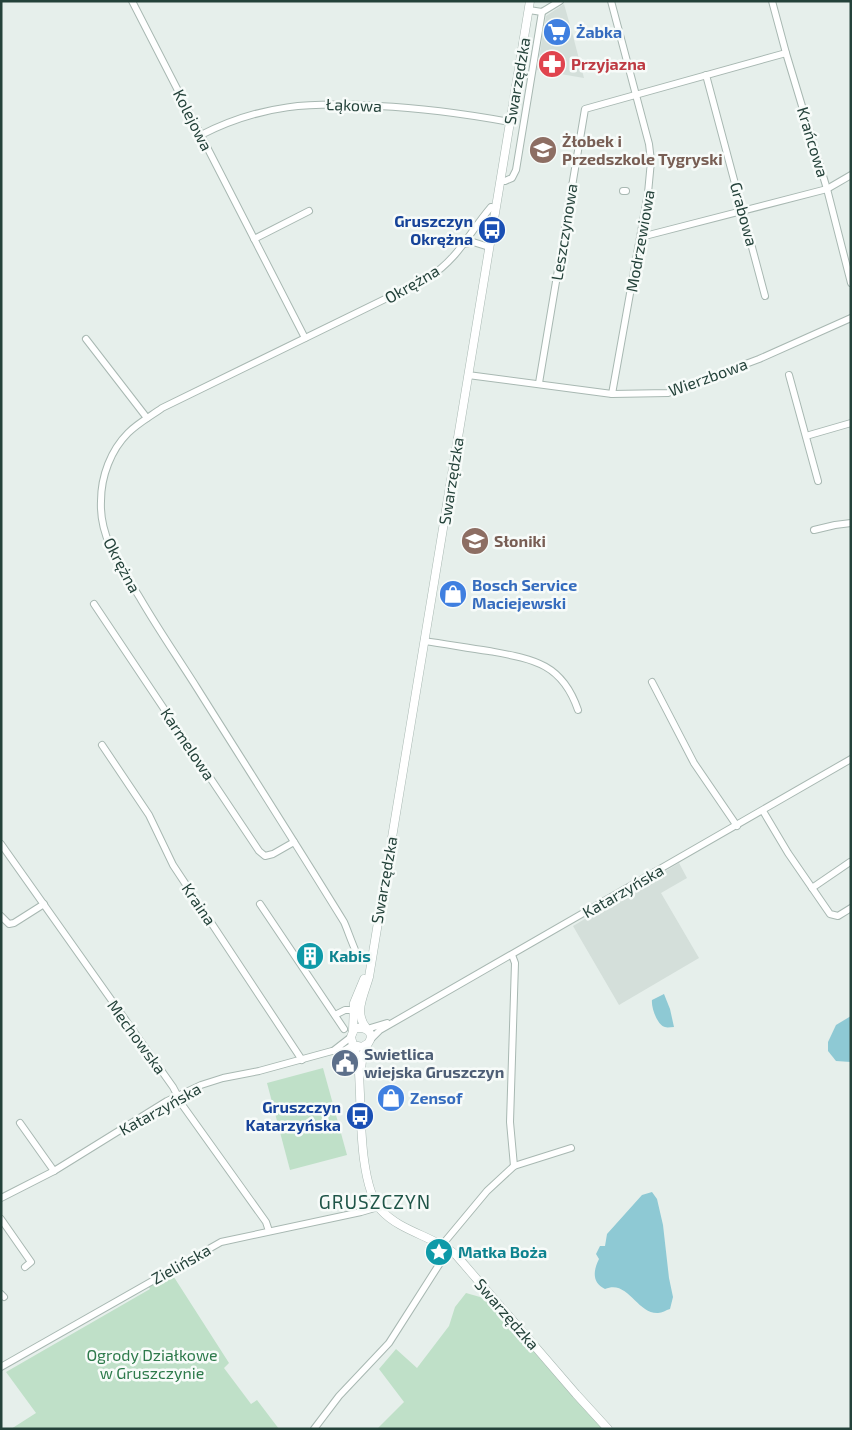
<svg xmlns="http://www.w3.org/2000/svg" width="852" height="1430" font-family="'Exo 2',sans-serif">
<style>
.built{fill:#d4dfda}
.green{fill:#bfe0c8}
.water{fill:#8ec9d4}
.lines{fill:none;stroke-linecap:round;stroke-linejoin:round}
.minor-casing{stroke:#a8b8b2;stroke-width:8}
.tertiary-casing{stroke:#a8b8b2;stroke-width:9}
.minor{stroke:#fff;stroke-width:6}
.tertiary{stroke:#fff;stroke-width:8}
.labels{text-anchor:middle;stroke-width:5;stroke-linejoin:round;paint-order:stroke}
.shop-label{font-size:16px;font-weight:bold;fill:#366cbe;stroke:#f7fbf9;text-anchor:start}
.health-label{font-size:16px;font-weight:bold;fill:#be3a42;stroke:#f7fbf9;text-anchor:start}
.street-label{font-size:16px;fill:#24423a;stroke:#f7fbf9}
.education-label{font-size:16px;font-weight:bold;fill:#785e54;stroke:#f7fbf9;text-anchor:start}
.transit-label{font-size:16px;font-weight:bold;fill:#164399;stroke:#f7fbf9;text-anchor:end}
.culture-label{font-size:16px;font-weight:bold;fill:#0d838f;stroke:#f7fbf9;text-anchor:start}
.service-label{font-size:16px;font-weight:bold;fill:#4e5e75;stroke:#f7fbf9;text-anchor:start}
.park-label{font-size:16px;fill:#2d7a4b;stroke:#f7fbf9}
.quarter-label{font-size:19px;letter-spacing:1px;fill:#1f5548;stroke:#f7fbf9}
</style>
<rect width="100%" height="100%" fill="#e6efeb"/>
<g class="built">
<polygon points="564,4 573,36 584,78 537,70 546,16"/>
<polygon points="679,863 687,878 661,893 699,958 619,1005 573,926"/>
</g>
<g class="green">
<polygon points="323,1068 347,1155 290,1170 267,1083"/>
<polygon points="172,1274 229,1363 224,1368 251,1404 257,1400 279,1429 11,1429 36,1413 6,1372 150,1289 149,1287"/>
<polygon points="466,1293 480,1297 496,1308 604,1429 377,1429 404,1402 379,1369 396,1349 417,1368 449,1326 455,1307"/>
</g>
<g class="water">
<path d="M664 994 670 1009 674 1027C671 1027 667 1028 665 1027 657 1025 651 1007 652 1000Z"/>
<polygon points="851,1016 851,1062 836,1061 828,1051 828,1042 836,1025"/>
<path d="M652 1192 657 1199 663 1225 669 1278 673 1297 670 1309C666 1310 662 1313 658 1313 637 1314 628 1279 605 1289 592 1283 593 1271 599 1259L596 1254 600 1246H605L607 1234 642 1195Z"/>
</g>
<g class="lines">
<defs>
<g id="minor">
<polyline points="132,1 305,338"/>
<polyline points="611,1 649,144 651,161 648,193 612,394"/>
<polyline points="772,1 786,53 827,189 851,283"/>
<polyline points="529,10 542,12 560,1"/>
<polyline points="706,75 765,296"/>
<path d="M201 135C262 104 311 102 378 106 423 108 466 114 510 122"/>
<polyline points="500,181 505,181 512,178 516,170 542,12"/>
<polyline points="623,191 626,191"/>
<polyline points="641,237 827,189 851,175"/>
<polyline points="254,239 309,211"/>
<polyline points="465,244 473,242 489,247"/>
<polyline points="86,339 147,418"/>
<polyline points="468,375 612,394 668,393 759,359 851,318"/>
<polyline points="789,375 818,481"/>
<polyline points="539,383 585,109 786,53"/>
<polyline points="806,436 851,423"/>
<polyline points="814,530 835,525 851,523"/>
<polyline points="94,604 259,851 265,856 273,854 294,842"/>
<path d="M424 641C446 644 467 648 489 651 533 659 562 663 578 710"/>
<polyline points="652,682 694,763 737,826"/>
<polyline points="102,745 149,815 173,865 302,1060"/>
<polyline points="763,811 788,853 830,914 838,916 851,908"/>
<polyline points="1,844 173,1087 183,1106 266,1222 269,1231"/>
<polyline points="812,888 850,862"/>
<polyline points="260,904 344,1029"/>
<polyline points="1,916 9,924 14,923 44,904"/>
<polyline points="512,955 515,963 510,1122 514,1166"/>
<path d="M371 961C367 960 362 960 359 957 356 955 347 928 344 922 296 844 246 766 197 688 178 658 158 629 140 598 122 569 99 538 101 501 101 476 111 450 128 433 138 423 151 416 162 408L428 278C459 258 468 234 491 207L496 208"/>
<polyline points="335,1015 345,1010 358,1010"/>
<polyline points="367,1029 387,1023"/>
<polyline points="370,1040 380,1030 851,759"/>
<polyline points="333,1051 351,1037"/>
<polyline points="20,1123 54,1171"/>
<polyline points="1,1198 54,1171 167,1101 201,1085 223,1078 259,1071 332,1051 345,1050 353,1045"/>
<polyline points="1,1219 31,1262 25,1267"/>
<polyline points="442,1245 487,1191 514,1166 571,1148"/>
<polyline points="1,1294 4,1297"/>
<polyline points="1,1367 221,1242 361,1212 378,1207"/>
<polyline points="314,1429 339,1396 389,1343 449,1249"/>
</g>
<g id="tertiary">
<path d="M367 1029C353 1013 364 995 369 977L530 1"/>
<polyline points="353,1031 354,1003 364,979"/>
<path d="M353 1045C360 1060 359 1078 360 1094 361 1123 361 1188 381 1210 401 1232 434 1236 456 1255L576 1394 608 1429"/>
<path d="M361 1068C362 1063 362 1057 364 1052 365 1048 368 1044 370 1040 374 1030 362 1026 354 1029L351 1037 353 1045 362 1047 367 1044"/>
</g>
</defs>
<use href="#minor" class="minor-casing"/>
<use href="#tertiary" class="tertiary-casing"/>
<use href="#minor" class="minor"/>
<use href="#tertiary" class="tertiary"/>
</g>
<defs>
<symbol id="supermarket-disc" viewBox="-11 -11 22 22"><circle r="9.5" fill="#3f7fe0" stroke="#f7fbf9"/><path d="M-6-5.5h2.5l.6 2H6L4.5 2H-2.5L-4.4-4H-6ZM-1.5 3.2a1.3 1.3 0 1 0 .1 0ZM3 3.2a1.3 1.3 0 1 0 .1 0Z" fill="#fff"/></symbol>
<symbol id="pharmacy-disc" viewBox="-11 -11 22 22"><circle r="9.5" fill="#e0444e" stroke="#f7fbf9"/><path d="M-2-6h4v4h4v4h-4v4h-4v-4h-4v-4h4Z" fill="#fff"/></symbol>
<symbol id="school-disc" viewBox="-11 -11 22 22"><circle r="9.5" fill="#8d6e63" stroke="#f7fbf9"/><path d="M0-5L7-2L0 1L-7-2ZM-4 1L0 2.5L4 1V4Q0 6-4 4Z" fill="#fff"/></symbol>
<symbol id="bus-disc" viewBox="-11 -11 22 22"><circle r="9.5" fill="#1a4fb4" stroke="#f7fbf9"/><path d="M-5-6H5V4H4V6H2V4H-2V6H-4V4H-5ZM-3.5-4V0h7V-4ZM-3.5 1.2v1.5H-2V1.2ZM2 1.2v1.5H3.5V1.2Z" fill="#fff"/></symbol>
<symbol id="shop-disc" viewBox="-11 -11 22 22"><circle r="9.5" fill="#3f7fe0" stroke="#f7fbf9"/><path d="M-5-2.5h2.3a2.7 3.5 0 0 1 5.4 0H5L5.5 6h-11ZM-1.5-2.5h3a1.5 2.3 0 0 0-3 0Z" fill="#fff"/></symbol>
<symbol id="building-disc" viewBox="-11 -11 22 22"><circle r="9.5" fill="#0f9aa8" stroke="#f7fbf9"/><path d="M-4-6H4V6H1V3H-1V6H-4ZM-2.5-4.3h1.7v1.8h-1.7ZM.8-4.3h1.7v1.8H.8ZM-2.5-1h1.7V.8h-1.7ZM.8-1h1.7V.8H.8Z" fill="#fff"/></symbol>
<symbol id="civic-disc" viewBox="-11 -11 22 22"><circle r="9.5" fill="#5c6f8a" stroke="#f7fbf9"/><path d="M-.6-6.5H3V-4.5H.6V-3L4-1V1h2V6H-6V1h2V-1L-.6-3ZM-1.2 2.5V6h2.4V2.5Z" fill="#fff"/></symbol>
<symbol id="sight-disc" viewBox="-11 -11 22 22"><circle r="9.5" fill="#0f9aa8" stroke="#f7fbf9"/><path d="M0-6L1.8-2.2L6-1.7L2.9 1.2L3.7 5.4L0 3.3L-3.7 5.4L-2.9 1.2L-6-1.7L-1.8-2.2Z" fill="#fff"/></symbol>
</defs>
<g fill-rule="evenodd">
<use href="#supermarket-disc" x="541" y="16" width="32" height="32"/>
<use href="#pharmacy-disc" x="536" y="48" width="32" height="32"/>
<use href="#school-disc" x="527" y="134" width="32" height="32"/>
<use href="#bus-disc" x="476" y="214" width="32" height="32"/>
<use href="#school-disc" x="459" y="525" width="32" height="32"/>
<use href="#shop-disc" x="437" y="578" width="32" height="32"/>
<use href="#building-disc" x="294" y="940" width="32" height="32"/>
<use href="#civic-disc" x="329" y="1047" width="32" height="32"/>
<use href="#shop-disc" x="375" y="1082" width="32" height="32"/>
<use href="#bus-disc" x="344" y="1100" width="32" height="32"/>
<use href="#sight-disc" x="423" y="1236" width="32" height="32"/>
</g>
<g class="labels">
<g class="shop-label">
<text x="576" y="38">Żabka</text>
<text x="472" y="591">Bosch Service<tspan x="472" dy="18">Maciejewski</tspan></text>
<text x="410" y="1104">Zensof</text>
</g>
<g class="health-label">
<text x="571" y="70">Przyjazna</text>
</g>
<g class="street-label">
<text transform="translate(517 81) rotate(-80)" y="6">Swarzędzka</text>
<text transform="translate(354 105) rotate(2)" y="6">Łąkowa</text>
<text transform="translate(193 120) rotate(63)" y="6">Kolejowa</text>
<text transform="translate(813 142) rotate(73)" y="6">Krańcowa</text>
<text transform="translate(744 214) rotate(75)" y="6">Grabowa</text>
<text transform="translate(564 232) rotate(-81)" y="6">Leszczynowa</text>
<text transform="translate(640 241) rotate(-80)" y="6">Modrzewiowa</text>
<text transform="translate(412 284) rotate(-30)" y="6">Okrężna</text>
<text transform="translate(708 377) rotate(-20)" y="6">Wierzbowa</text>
<text transform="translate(451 481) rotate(-81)" y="6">Swarzędzka</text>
<text transform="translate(122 565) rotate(62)" y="6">Okrężna</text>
<text transform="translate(188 744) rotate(56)" y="6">Karmelowa</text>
<text transform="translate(384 880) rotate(-80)" y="6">Swarzędzka</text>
<text transform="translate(623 891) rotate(-30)" y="6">Katarzyńska</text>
<text transform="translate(199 904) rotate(56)" y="6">Kraina</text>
<text transform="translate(137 1037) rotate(54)" y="6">Mechowska</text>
<text transform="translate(160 1109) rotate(-29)" y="6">Katarzyńska</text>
<text transform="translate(181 1264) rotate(-29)" y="6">Zielińska</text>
<text transform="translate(507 1314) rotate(49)" y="6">Swarzędzka</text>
</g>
<g class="education-label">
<text x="562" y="147">Żłobek i<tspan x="562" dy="18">Przedszkole Tygryski</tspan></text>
<text x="494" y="547">Słoniki</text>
</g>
<g class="transit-label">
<text x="473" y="227">Gruszczyn<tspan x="473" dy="18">Okrężna</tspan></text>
<text x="341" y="1113">Gruszczyn<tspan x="341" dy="18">Katarzyńska</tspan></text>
</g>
<g class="culture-label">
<text x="329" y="962">Kabis</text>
<text x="458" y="1258">Matka Boża</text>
</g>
<g class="service-label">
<text x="364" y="1060">Swietlica<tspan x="364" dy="18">wiejska Gruszczyn</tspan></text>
</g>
<g class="park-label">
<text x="152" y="1361">Ogrody Działkowe<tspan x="152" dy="18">w Gruszczynie</tspan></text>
</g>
<g class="quarter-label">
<text x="375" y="1209">GRUSZCZYN</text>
</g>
</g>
<rect width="852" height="1430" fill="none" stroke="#24423a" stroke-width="5"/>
</svg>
